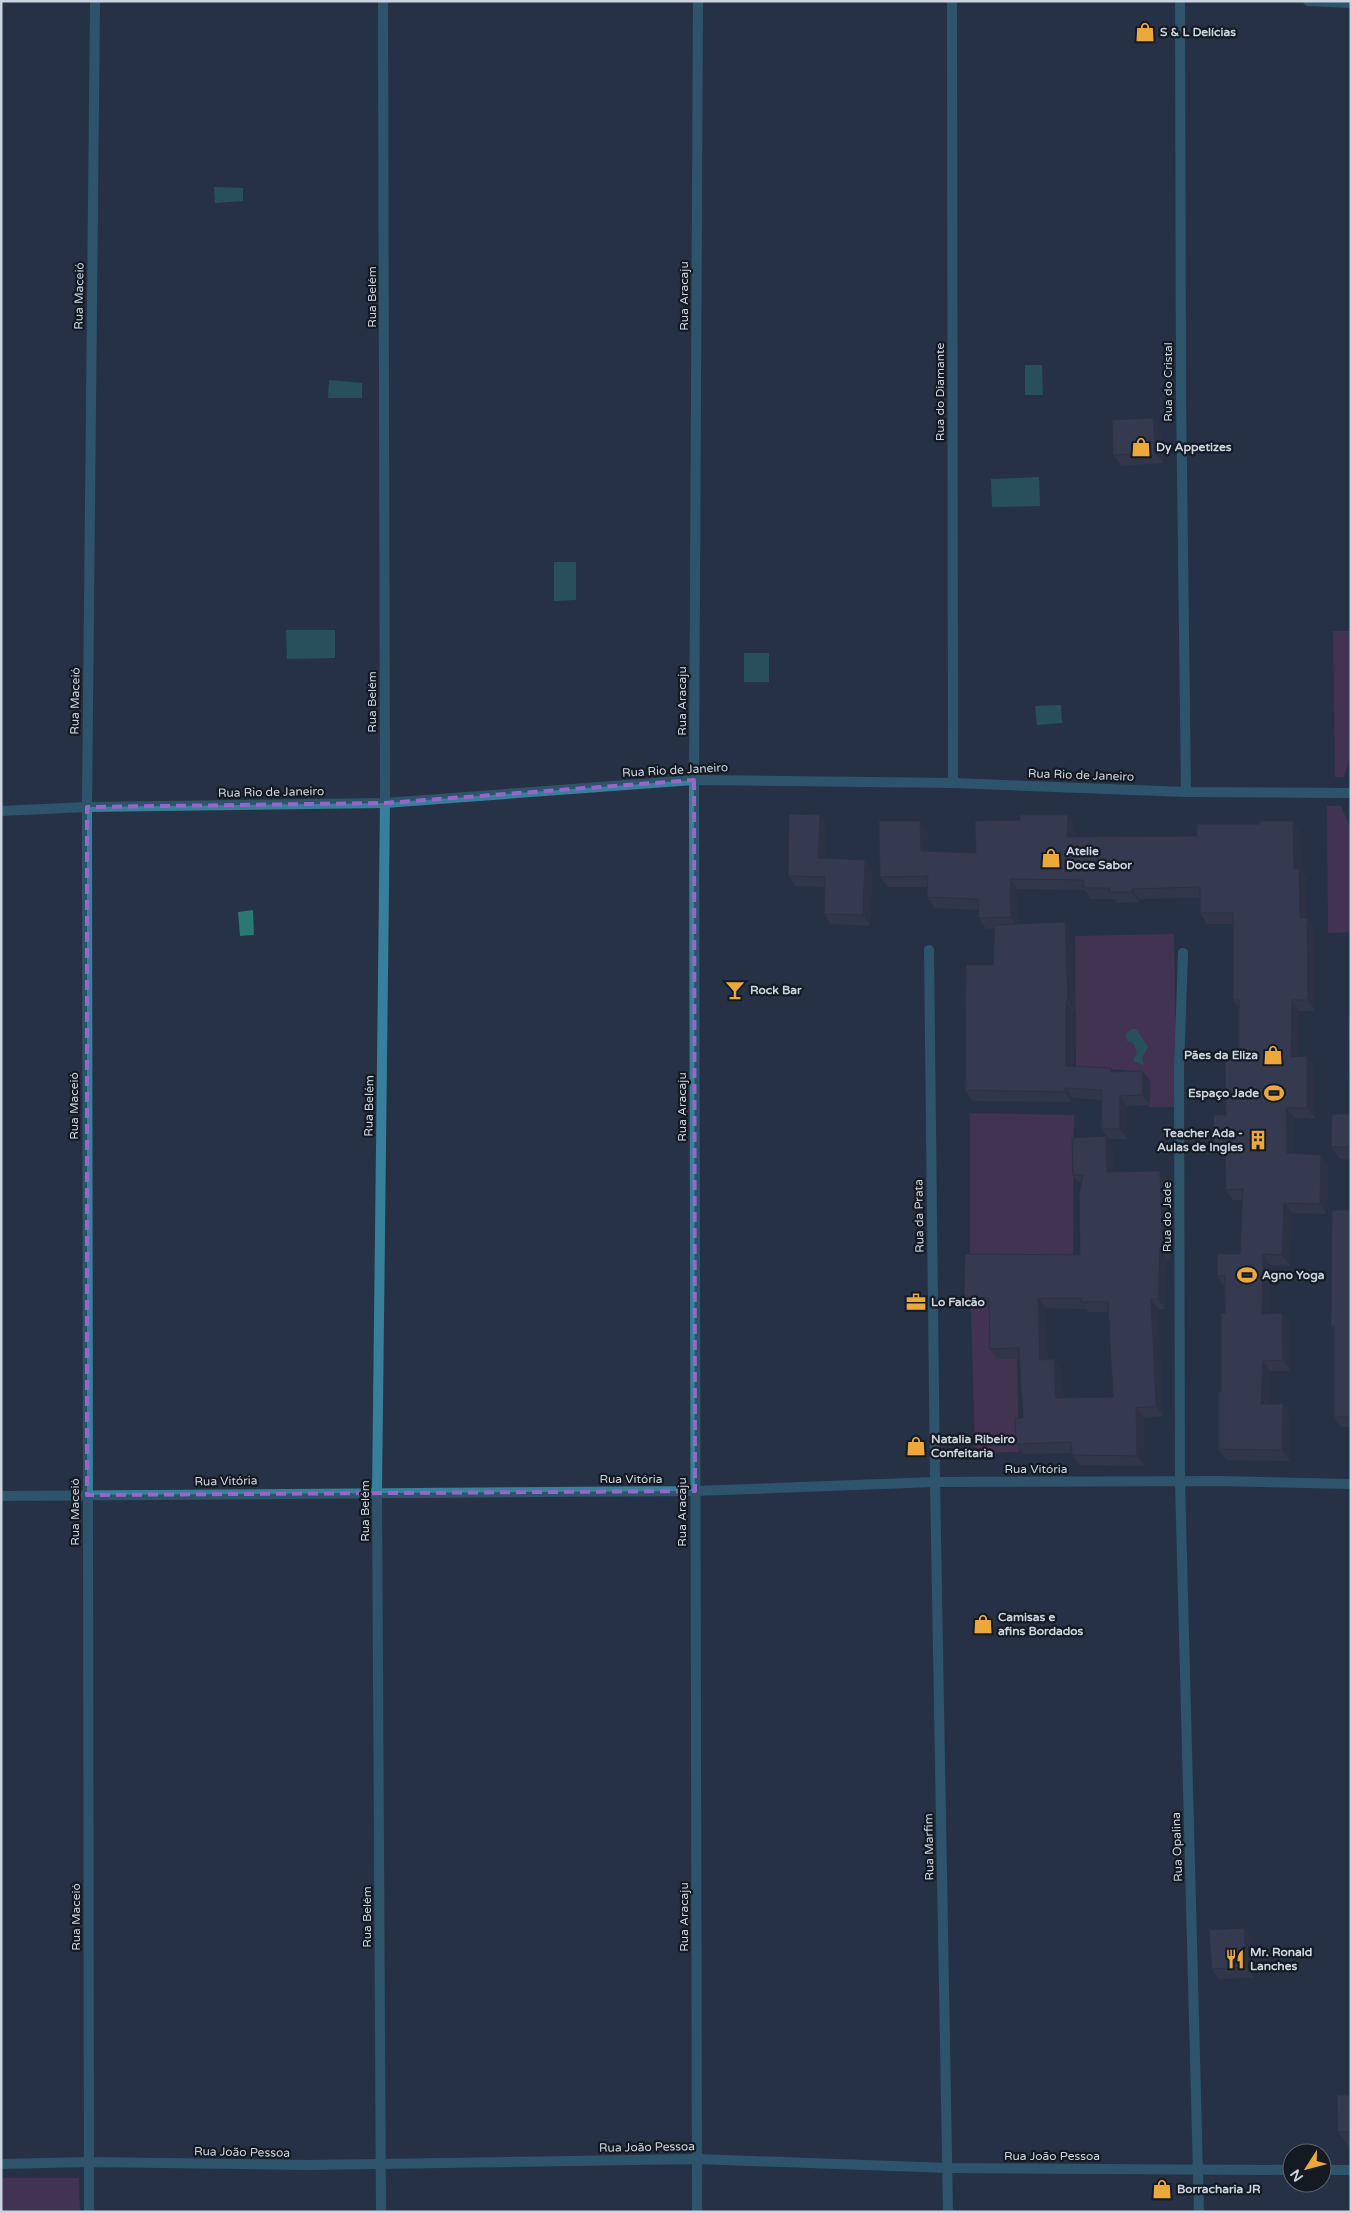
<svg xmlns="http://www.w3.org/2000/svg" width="1352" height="2213" font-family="'Varela Round',sans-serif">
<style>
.green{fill:#63355f}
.water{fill:#2b7773}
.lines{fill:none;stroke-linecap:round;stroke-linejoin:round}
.minor{stroke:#377f9a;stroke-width:10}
.wall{fill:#403c50;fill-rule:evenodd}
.shaded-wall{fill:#343141}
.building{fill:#4b465d;stroke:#343141;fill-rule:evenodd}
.marked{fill:none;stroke:#9766cb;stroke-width:4;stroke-dasharray:10 6;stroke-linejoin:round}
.labels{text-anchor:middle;stroke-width:4.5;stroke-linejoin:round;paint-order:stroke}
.poi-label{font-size:12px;font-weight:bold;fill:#ccd3e0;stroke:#141a22;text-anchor:start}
.street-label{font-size:12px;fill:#ccd3e0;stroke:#141a22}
</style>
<rect width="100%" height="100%" fill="#263245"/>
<g class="green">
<polygon points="1333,631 1351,631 1351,752 1344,777 1335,777"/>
<polygon points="1327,806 1341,806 1351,829 1351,932 1328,933"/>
<polygon points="1174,934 1176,1072 1174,1072 1174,1107 1149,1107 1149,1082 1127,1082 1127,1070 1076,1068 1075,936"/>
<polygon points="970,1113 1074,1115 1073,1256 970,1255"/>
<polygon points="971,1307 997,1307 1017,1358 1019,1452 975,1453"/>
<polygon points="1,2178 79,2178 80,2212 1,2212"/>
</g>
<g class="water">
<polygon points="214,187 243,188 243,201 215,203"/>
<polygon points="1025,365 1042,365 1043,395 1025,395"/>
<polygon points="329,380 362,383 362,398 328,398"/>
<polygon points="1039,477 1040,506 992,507 991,479"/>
<polygon points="554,562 576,562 576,600 554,601"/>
<polygon points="286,630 335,630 335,658 287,659"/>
<rect x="744" y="653" width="25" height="29"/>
<polygon points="1061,705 1062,723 1037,725 1035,706"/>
<polygon points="253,910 254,935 240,936 238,912"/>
<polygon points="1131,1029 1136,1029 1148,1047 1142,1058 1144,1065 1133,1061 1137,1053 1134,1044 1127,1041 1126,1034"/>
</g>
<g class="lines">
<g class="minor">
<polyline points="952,1 953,783"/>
<polyline points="1180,1 1181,392 1186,792"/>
<polyline points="1308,1 1351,3"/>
<polyline points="1,811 87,807 385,803 694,780 953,783 1186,792 1351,793"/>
<polyline points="929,950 935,1482 948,2212"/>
<polyline points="1183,953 1179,1069 1180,1481 1199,2212"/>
<polyline points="1,1496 695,1491 935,1482 1220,1481 1351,1484"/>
<polyline points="1,2164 89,2162 309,2165 697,2159 948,2168 1292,2170"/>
<polyline points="1322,2170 1351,2170"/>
<polyline points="89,2212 87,807 95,1"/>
<polyline points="381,2212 377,1492 385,803 383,1"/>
<polyline points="697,2212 694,780 698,1"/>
</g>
</g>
<g class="wall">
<polygon points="1153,418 1161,428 1163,463 1121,466 1113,455"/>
<polygon points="1068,815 1075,826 1075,837 1197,836 1300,832 1301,871 1307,879 1307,918 1315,929 1315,1011 1299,1011 1299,1056 1315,1067 1315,1118 1294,1118 1294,1154 1328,1165 1327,1214 1292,1213 1290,1266 1270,1265 1270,1313 1282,1313 1290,1324 1290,1371 1270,1371 1269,1404 1290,1414 1290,1461 1226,1460 1218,1449 1225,1313 1224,1286 1217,1276 1240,1254 1242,1200 1233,1200 1226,1190 1225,1157 1222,1157 1214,1146 1226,1115 1239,1056 1239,1009 1233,1000 1233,924 1207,924 1200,913 1200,898 1139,899 1139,902 1117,903 1114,899 1091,899 1085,890 1017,889 1018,924 1065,922 1072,932 1075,1012 1073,1012 1074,1066 1114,1072 1142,1071 1150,1081 1150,1105 1127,1106 1127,1139 1109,1139 1101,1129 1102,1100 1072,1098 1072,1102 972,1101 965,1090 993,965 994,928 986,929 979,918 978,910 935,908 927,897 928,887 888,887 880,877 928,831 928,851 976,853"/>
<polygon points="827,825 826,859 865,860 872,871 870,926 831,924 824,914 825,887 795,886 788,876"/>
<polygon points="1351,1016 1351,1160 1340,1159 1331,1147 1350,1114"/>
<path d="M1113 1147 1114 1172 1167 1181 1170 1259H1167L1165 1309H1158L1163 1416 1144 1418V1466L1079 1465 1072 1455V1453L1023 1454 1016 1444 1023 1418 1020 1359H997L990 1349 989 1308H971L964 1298 1080 1255 1081 1185 1073 1175ZM1046 1308 1086 1309 1089 1312H1109L1113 1397 1063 1398 1061 1369 1047 1359Z"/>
<polygon points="1351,1210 1351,1427 1341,1427 1334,1417 1334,1330 1331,1326"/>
<polygon points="1244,1928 1252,1938 1254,1978 1219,1979 1212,1969"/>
<polygon points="1351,2095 1351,2147 1349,2147 1338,2132"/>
</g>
<g class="shaded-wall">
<polygon points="1153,418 1161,428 1163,463 1155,453"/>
<polygon points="820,815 827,825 826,869 818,858"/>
<polygon points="1068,815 1075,826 1075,848 1067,837"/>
<polygon points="920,821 928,831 928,861 921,851"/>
<polygon points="1293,821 1300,832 1301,871 1307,879 1307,919 1307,918 1315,929 1315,1011 1308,1000 1300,918 1294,869"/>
<polygon points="865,860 872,871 870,926 863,915"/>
<polygon points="1010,879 1017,889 1018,928 1011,917"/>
<polygon points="1132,889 1139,899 1139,902 1132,892"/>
<polygon points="1065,922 1072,932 1075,1012 1068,1001"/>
<polygon points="1292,1000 1299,1011 1299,1067 1291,1057"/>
<polygon points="1066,1001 1073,1012 1074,1076 1066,1066"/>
<polygon points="1307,1056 1315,1067 1315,1118 1307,1108"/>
<polygon points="1142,1071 1150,1081 1150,1105 1143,1095"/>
<polygon points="1065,1088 1072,1098 1072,1102 1065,1092"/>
<polygon points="1120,1096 1127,1106 1127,1139 1120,1129"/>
<polygon points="1286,1108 1294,1118 1294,1164 1287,1153"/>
<polygon points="1106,1136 1113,1147 1115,1182 1107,1172"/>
<polygon points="1321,1155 1328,1165 1327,1214 1320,1204"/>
<polygon points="1160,1171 1167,1181 1170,1259 1162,1248"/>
<polygon points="1284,1203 1292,1213 1290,1266 1282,1255"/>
<polygon points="1160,1248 1167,1259 1165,1309 1158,1299"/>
<polygon points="1263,1254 1270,1265 1270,1324 1262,1314"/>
<polygon points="1038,1298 1046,1308 1048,1370 1040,1360"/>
<polygon points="1151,1299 1158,1309 1163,1416 1156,1406"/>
<polygon points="1282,1313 1290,1324 1290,1371 1283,1360"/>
<polygon points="1054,1359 1061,1369 1063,1409 1056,1398"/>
<polygon points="1263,1361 1270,1371 1269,1414 1261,1404"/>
<polygon points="1283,1404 1290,1414 1290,1461 1282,1450"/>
<polygon points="1136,1408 1144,1418 1144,1466 1137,1456"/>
<polygon points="1244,1928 1252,1938 1254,1978 1246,1967"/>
</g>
<g class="building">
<polygon points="1153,418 1155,453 1113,455 1112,420"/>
<polygon points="789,814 820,815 818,858 865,860 863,915 824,914 825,877 788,876"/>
<polygon points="1020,815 1068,815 1067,837 1197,836 1197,824 1260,824 1260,821 1293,821 1294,869 1299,869 1300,918 1307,918 1308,1000 1292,1000 1291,1057 1307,1056 1307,1108 1286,1108 1287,1153 1321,1155 1320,1204 1284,1203 1282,1255 1263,1254 1262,1314 1282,1313 1283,1360 1263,1361 1261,1404 1283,1404 1282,1450 1218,1449 1218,1392 1221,1392 1221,1313 1225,1313 1225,1276 1217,1276 1217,1254 1240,1254 1243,1189 1226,1190 1225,1146 1214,1146 1214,1115 1226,1115 1225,1056 1239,1056 1239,1000 1233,1000 1233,913 1200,913 1200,887 1132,889 1132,892 1110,892 1110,888 1084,888 1083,880 1010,879 1011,917 979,918 978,899 927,897 928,876 880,877 879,821 920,821 921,851 976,853 975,821 1020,820"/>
<polygon points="1065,922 1068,1001 1066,1001 1066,1066 1111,1068 1111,1072 1142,1071 1143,1095 1120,1096 1120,1129 1101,1129 1102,1090 1065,1088 1065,1092 965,1090 966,965 993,965 995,925"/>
<polygon points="1348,1016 1351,1016 1351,1147 1331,1147 1332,1114 1350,1114"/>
<path d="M1106 1136 1107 1172 1160 1171 1162 1248H1160L1158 1299H1151L1156 1406 1136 1408 1137 1456 1072 1455 1071 1442 1016 1444 1015 1418H1023L1019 1348 990 1349 989 1298H964L965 1254 1080 1255 1079 1194 1083 1175H1073L1072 1138ZM1038 1298H1081V1302H1108L1113 1397 1056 1398 1054 1359 1040 1360Z"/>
<polygon points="1332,1210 1351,1210 1351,1417 1334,1417 1334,1326 1331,1326"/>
<polygon points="1244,1928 1246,1967 1212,1969 1209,1930"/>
<polygon points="1337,2095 1351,2095 1351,2131 1338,2132"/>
</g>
<path d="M0 0H1352V2213H0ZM694 780 695 1491 87 1495V807L385 803Z" fill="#263245" fill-opacity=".55" fill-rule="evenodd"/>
<path class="marked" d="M694 780 695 1491 87 1495V807L385 803Z"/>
<defs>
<symbol id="shop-bare" viewBox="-9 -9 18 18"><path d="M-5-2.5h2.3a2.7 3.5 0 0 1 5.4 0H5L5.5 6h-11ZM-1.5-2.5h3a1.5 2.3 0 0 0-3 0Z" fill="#eda83c" stroke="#141a22" stroke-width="2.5" paint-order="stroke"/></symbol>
<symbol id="bar-bare" viewBox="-9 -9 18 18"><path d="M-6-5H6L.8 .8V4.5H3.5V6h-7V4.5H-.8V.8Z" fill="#eda83c" stroke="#141a22" stroke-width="2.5" paint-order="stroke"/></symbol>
<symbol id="stadium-bare" viewBox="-9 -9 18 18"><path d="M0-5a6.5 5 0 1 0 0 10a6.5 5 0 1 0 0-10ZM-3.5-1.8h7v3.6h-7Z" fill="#eda83c" stroke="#141a22" stroke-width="2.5" paint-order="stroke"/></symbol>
<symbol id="building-bare" viewBox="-9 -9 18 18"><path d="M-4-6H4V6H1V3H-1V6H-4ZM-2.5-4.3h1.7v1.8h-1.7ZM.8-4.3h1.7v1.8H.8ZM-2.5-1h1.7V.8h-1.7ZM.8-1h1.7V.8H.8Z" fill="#eda83c" stroke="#141a22" stroke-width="2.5" paint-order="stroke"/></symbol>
<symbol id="office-bare" viewBox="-9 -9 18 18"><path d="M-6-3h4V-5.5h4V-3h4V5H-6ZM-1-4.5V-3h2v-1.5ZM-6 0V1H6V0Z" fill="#eda83c" stroke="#141a22" stroke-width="2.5" paint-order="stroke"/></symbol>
<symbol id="restaurant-bare" viewBox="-9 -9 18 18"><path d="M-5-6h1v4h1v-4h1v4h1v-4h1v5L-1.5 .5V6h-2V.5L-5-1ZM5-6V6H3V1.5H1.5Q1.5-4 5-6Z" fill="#eda83c" stroke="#141a22" stroke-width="2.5" paint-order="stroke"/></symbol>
</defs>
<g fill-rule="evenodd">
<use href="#shop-bare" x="1131" y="18" width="28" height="28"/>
<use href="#shop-bare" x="1127" y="433" width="28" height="28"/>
<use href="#shop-bare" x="1037" y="844" width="28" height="28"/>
<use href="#bar-bare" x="721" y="976" width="28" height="28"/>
<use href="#shop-bare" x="1259" y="1041" width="28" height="28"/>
<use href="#stadium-bare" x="1260" y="1079" width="28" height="28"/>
<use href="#building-bare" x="1244" y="1126" width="28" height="28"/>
<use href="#stadium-bare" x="1233" y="1261" width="28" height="28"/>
<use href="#office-bare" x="902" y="1288" width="28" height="28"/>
<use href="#shop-bare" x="902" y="1432" width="28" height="28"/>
<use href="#shop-bare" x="969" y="1610" width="28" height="28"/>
<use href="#restaurant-bare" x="1221" y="1945" width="28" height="28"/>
<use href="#shop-bare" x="1148" y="2175" width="28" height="28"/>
</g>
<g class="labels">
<g class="poi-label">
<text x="1160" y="36">S &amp; L Delícias</text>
<text x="1156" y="451">Dy Appetizes</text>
<text x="1066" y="855">Atelie<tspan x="1066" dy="14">Doce Sabor</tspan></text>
<text x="750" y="994">Rock Bar</text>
<text x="1258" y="1059" text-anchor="end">Pães da Eliza</text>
<text x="1259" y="1097" text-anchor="end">Espaço Jade</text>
<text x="1243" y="1137" text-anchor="end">Teacher Ada -<tspan x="1243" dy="14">Aulas de Ingles</tspan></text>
<text x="1262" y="1279">Agno Yoga</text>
<text x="931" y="1306">Lo Falcão</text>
<text x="931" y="1443">Natalia Ribeiro<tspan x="931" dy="14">Confeitaria</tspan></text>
<text x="998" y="1621">Camisas e<tspan x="998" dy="14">afins Bordados</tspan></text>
<text x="1250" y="1956">Mr. Ronald<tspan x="1250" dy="14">Lanches</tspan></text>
<text x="1177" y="2193">Borracharia JR</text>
</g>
<g class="street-label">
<text transform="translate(79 296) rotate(-89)" y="4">Rua Maceió</text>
<text transform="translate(684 296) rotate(-90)" y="4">Rua Aracaju</text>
<text transform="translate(372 297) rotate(-90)" y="4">Rua Belém</text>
<text transform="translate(1168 382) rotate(-90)" y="4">Rua do Cristal</text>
<text transform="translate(940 392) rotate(-90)" y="4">Rua do Diamante</text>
<text transform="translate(75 701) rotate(-89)" y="4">Rua Maceió</text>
<text transform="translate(682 701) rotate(-90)" y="4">Rua Aracaju</text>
<text transform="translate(372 702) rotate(-90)" y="4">Rua Belém</text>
<text transform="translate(675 770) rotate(-3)" y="4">Rua Rio de Janeiro</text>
<text transform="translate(1081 775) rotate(2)" y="4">Rua Rio de Janeiro</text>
<text transform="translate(271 792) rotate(-1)" y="4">Rua Rio de Janeiro</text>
<text transform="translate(74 1106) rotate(-90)" y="4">Rua Maceió</text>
<text transform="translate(369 1106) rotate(-89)" y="4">Rua Belém</text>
<text transform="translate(682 1107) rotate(-90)" y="4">Rua Aracaju</text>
<text transform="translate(919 1216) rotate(-91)" y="4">Rua da Prata</text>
<text transform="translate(1167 1217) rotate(-90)" y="4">Rua do Jade</text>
<text x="1036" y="1473">Rua Vitória</text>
<text x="631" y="1483">Rua Vitória</text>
<text transform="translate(226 1481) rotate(-1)" y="4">Rua Vitória</text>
<text transform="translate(365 1511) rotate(-90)" y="4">Rua Belém</text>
<text transform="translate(75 1512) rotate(-90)" y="4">Rua Maceió</text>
<text transform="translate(682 1512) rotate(-90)" y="4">Rua Aracaju</text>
<text transform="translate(929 1847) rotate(-91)" y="4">Rua Marfim</text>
<text transform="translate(1177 1847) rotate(-92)" y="4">Rua Opalina</text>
<text transform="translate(76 1917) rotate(-90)" y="4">Rua Maceió</text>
<text transform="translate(367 1917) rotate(-90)" y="4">Rua Belém</text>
<text transform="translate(684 1917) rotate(-90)" y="4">Rua Aracaju</text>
<text transform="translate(647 2147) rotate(-1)" y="4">Rua João Pessoa</text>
<text transform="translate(242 2152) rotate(1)" y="4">Rua João Pessoa</text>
<text x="1052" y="2160">Rua João Pessoa</text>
</g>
</g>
<rect width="1352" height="2213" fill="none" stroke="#ccd3e0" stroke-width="5"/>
<g transform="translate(1307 2168) rotate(234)"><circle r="24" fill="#141a22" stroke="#5e646e"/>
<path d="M0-4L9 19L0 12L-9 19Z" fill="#eda83c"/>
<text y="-8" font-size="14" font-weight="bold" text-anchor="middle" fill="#ccd3e0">N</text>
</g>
</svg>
